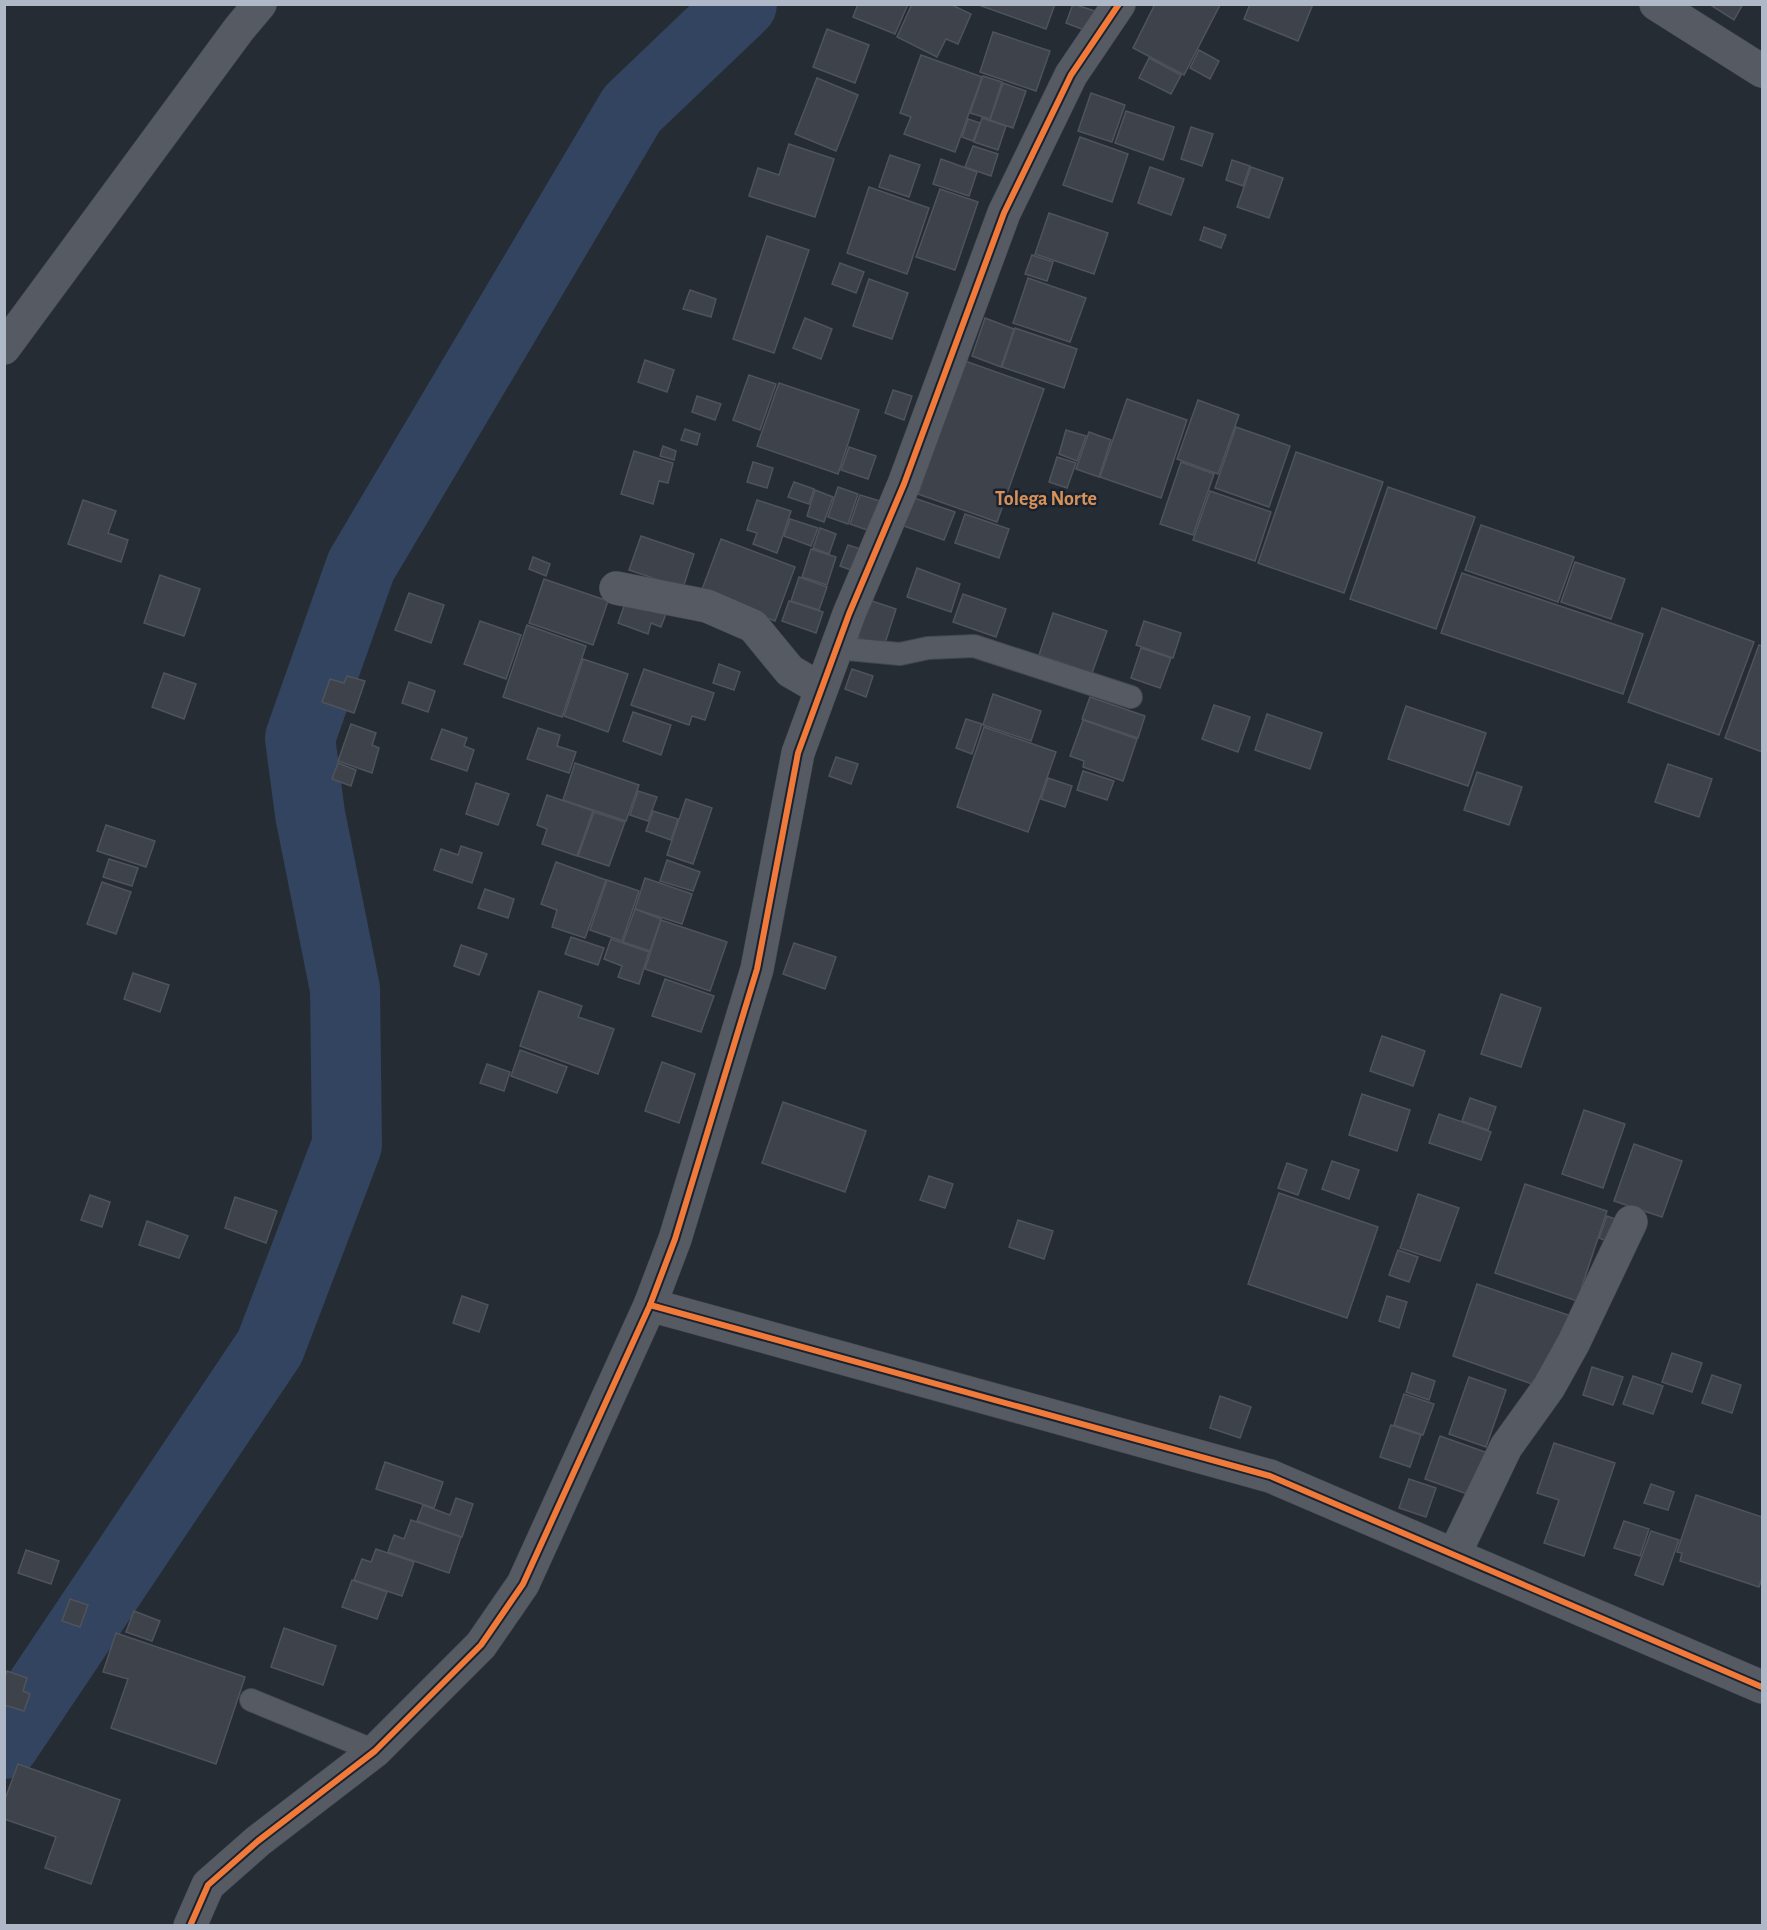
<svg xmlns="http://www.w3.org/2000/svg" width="1767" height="1930" font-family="'Alegreya Sans',sans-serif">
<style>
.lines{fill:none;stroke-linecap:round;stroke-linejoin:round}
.river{stroke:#32445f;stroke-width:70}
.building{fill:#3e434b;stroke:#4e535c;stroke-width:1.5}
.service-casing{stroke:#42474d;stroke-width:24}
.minor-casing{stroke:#42474d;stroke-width:34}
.tertiary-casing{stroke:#42474d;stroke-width:34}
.service{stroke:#565b63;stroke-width:22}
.minor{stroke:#565b63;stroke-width:33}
.tertiary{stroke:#565b63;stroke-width:33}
.cycleway-casing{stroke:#19222f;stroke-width:10}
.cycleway{stroke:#f17a3a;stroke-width:6}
.labels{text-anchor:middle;stroke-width:5;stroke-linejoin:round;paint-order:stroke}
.quarter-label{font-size:20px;font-weight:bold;fill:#d99158;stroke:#19222f}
</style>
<rect width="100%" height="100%" fill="#262c34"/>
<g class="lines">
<polyline class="river" points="4,1744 270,1347 347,1145 345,989 310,814 300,738 361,566 632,109 742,4"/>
</g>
<g class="building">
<polygon points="858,4 908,4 895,34 853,17"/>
<polygon points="912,4 950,4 971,14 958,44 946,39 937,57 897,37"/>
<polygon points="976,4 1055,4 1046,29"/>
<polygon points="1073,4 1095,11 1087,31 1066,23"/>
<polygon points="1155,4 1220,5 1184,75 1133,48"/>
<polygon points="1250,4 1313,4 1298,41 1244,19"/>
<polygon points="1709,4 1743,4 1734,20"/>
<polygon points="827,29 869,45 855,83 813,67"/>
<polygon points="993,32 1050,51 1036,91 980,72"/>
<polygon points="1199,50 1219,61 1210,79 1190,68"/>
<polygon points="921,55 982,77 955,152 904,134 911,117 900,113"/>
<polygon points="1149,58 1181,75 1171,94 1139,78"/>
<polygon points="983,76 1002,82 990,119 970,113"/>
<polygon points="817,78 858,95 836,151 795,134"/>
<polygon points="1003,83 1026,91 1013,128 990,120"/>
<polygon points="1091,93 1125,105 1112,142 1078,131"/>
<polygon points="1126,111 1174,127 1163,160 1115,143"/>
<polygon points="982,118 1006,126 998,150 974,142"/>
<polygon points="968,119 980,123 973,141 962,137"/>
<polygon points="1191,127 1213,134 1202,166 1181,159"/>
<polygon points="1080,137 1128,154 1112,202 1063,185"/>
<polygon points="789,144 834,159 815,217 749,196 758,168 779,175"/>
<polygon points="973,146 998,154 991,176 965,167"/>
<polygon points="890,155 920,165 909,197 879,187"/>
<polygon points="941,159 977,172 969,196 933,184"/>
<polygon points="1232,160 1250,166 1243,186 1226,180"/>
<polygon points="1150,167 1184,179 1171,215 1138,203"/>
<polygon points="1251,167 1283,178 1269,218 1237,207"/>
<polygon points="869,187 929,208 907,274 847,253"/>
<polygon points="940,189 978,202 955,270 916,257"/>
<polygon points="1049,213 1108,233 1094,274 1035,254"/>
<polygon points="1204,227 1226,235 1221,248 1200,240"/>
<polygon points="767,236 809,250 774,353 733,339"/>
<polygon points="1032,255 1053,262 1047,281 1025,274"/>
<polygon points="840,263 864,272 856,293 832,284"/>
<polygon points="1028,278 1086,298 1070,342 1013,323"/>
<polygon points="869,279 908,293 892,339 853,326"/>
<polygon points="690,290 716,299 711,317 683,309"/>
<polygon points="805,318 832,329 821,359 793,348"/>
<polygon points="985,318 1014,329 1001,367 972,356"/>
<polygon points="1015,328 1077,349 1064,388 1002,367"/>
<polygon points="645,360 674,370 667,392 638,382"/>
<polygon points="965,361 1044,389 997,522 918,494"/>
<polygon points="749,375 776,384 760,430 733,420"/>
<polygon points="779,383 859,410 838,474 757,446"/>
<polygon points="893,390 912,396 904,420 885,413"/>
<polygon points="697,396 721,404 715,420 692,412"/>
<polygon points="1127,399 1187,420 1161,498 1100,477"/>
<polygon points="1198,400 1239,415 1218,474 1177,459"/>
<polygon points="1236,427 1290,446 1269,507 1215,488"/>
<polygon points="685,429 700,434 697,445 681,440"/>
<polygon points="1066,430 1086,436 1077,461 1059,454"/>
<polygon points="1089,432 1111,440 1099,477 1076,469"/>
<polygon points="663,446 676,451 674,460 660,456"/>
<polygon points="849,447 876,456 868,479 841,470"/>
<polygon points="634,451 673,463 668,483 659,481 653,504 621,494"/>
<polygon points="1296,452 1383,482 1344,593 1258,563"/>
<polygon points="1057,457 1076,463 1067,488 1049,482"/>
<polygon points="753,462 773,468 767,488 747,482"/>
<polygon points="1181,462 1214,474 1193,535 1160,524"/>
<polygon points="794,482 814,489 809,504 788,497"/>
<polygon points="838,487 858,494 848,524 828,517"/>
<polygon points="1388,487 1475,517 1436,629 1350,599"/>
<polygon points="815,490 833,497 824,522 807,516"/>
<polygon points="1210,491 1271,512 1255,561 1193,540"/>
<polygon points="860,495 880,501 870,531 850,524"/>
<polygon points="911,497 955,512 944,540 901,525"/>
<polygon points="83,500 116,511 108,533 128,540 121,562 68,544"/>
<polygon points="757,500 791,511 777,553 753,544 757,533 747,530"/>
<polygon points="965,514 1009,529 999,558 955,543"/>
<polygon points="790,519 818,528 811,546 784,536"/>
<polygon points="1481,525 1574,557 1558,602 1465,570"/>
<polygon points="820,528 836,534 829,554 813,548"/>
<polygon points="641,536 694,554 683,588 629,570"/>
<polygon points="721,539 795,567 775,621 701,592"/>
<polygon points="848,545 867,551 859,573 840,566"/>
<polygon points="811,549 836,557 827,585 802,577"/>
<polygon points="533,557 550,564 546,576 529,569"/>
<polygon points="1575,562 1625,579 1611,619 1561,602"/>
<polygon points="917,568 960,584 951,612 907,597"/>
<polygon points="1462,573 1643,634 1623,694 1441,633"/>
<polygon points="160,575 200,589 184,636 144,623"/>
<polygon points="799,577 827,587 819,610 791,601"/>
<polygon points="544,579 608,601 593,645 529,623"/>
<polygon points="409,593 444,605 431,643 395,630"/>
<polygon points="963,594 1006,609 996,637 953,622"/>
<polygon points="627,598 667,611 661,627 651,623 648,634 618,623"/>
<polygon points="866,599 896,609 884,646 853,636"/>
<polygon points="789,601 823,612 816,633 782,621"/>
<polygon points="1662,608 1754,642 1719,735 1628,702"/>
<polygon points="1053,613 1107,631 1092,673 1039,655"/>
<polygon points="480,621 521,635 506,679 464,664"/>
<polygon points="1144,621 1181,633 1173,658 1136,645"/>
<polygon points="527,625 586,646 562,717 503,697"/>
<polygon points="1759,645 1762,646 1762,752 1725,738"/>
<polygon points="1141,648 1171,658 1160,688 1131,678"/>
<polygon points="583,659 628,674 608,732 564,716"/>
<polygon points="719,664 740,672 734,690 713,683"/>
<polygon points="644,669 714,693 705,720 692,716 689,725 631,705"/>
<polygon points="852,669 873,676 866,697 845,689"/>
<polygon points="164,673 196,684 184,719 152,707"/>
<polygon points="347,676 365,681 354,713 322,702 330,679 344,683"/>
<polygon points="409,682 435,691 428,712 402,703"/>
<polygon points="993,694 1041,711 1031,741 983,725"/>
<polygon points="1090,697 1145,716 1138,738 1082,719"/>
<polygon points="1214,705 1250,717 1238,752 1202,739"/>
<polygon points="1406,706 1486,733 1468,786 1388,759"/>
<polygon points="633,712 671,725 661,755 623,741"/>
<polygon points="1267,714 1322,733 1310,769 1255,750"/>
<polygon points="966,719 982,724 972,754 956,748"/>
<polygon points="1083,720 1137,739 1123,781 1083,767 1084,761 1070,756"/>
<polygon points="351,724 376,733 372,745 379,748 372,773 338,761"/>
<polygon points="984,727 1056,752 1028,832 957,807"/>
<polygon points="538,728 560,735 557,746 576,752 569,773 527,759"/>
<polygon points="442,729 467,738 464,746 474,750 467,771 431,759"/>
<polygon points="836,757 858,764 851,784 829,776"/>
<polygon points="338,763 356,770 351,786 332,779"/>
<polygon points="575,763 639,785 626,821 563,800"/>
<polygon points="1668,764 1712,779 1699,817 1655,802"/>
<polygon points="1083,771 1114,781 1107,800 1077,790"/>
<polygon points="1477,772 1522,787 1509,825 1464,810"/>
<polygon points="1048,778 1072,786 1065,807 1041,799"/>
<polygon points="476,783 509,794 498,825 466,814"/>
<polygon points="638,791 657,797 648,821 630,815"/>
<polygon points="547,795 593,811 577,856 542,844 547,829 537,825"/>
<polygon points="686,799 712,808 693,864 667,855"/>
<polygon points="653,811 678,819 671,840 646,831"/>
<polygon points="594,812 625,822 609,866 578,856"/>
<polygon points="106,825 155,841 146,867 97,851"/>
<polygon points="461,846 482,853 472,883 434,870 441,849 458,855"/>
<polygon points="109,859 138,868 132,886 103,877"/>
<polygon points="667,860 700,872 693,891 660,881"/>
<polygon points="556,862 606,880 585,938 552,927 557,910 541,904"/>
<polygon points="645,878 692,894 682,924 635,909"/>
<polygon points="607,880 639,891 622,941 590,930"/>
<polygon points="102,882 131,892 116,934 87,924"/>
<polygon points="485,889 514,899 508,918 478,908"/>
<polygon points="635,909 661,919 650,951 623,942"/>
<polygon points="661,920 727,942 710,991 645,969"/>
<polygon points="571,937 604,948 598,965 565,954"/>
<polygon points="611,939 649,952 639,984 618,977 622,966 604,959"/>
<polygon points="794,943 836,957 825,989 783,974"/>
<polygon points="461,945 487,954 479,975 454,966"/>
<polygon points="133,973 169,985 160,1012 124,999"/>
<polygon points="665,979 714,996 701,1032 652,1016"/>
<polygon points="539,991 582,1006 578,1017 614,1029 598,1074 520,1046"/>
<polygon points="1501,994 1541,1008 1521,1067 1481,1054"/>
<polygon points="1382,1036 1425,1051 1413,1086 1370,1071"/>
<polygon points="520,1050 567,1067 557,1093 511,1076"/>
<polygon points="662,1062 695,1074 679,1123 645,1111"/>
<polygon points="487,1064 510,1072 504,1091 480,1083"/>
<polygon points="1362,1094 1410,1110 1397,1151 1349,1135"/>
<polygon points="1470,1098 1496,1107 1488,1130 1462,1121"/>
<polygon points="783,1102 866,1131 845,1192 762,1163"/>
<polygon points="1584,1110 1625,1124 1603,1188 1562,1174"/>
<polygon points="1439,1114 1491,1132 1481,1160 1429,1143"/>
<polygon points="1634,1144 1682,1161 1662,1217 1614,1201"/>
<polygon points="1332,1161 1359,1170 1349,1199 1322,1189"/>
<polygon points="1287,1163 1307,1170 1298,1195 1278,1188"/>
<polygon points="929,1176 953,1184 945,1208 920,1200"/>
<polygon points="1525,1184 1607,1211 1577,1301 1495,1273"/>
<polygon points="1279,1193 1378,1227 1347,1318 1248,1284"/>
<polygon points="1418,1194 1459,1208 1440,1261 1400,1248"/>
<polygon points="90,1195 110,1202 102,1227 81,1220"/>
<polygon points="235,1197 277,1211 266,1243 225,1228"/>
<polygon points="1607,1216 1626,1223 1618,1245 1599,1238"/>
<polygon points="1018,1220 1053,1231 1044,1259 1009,1247"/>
<polygon points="147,1221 188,1236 179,1258 139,1245"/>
<polygon points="1398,1250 1418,1257 1409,1282 1389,1275"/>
<polygon points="1477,1284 1571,1316 1546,1389 1453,1356"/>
<polygon points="462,1296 488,1305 479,1332 453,1323"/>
<polygon points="1387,1296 1407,1302 1399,1328 1379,1321"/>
<polygon points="1672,1353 1702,1363 1692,1392 1662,1382"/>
<polygon points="1592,1367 1623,1377 1613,1405 1583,1395"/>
<polygon points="1412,1373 1435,1381 1429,1400 1406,1392"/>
<polygon points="1712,1375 1741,1385 1732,1413 1702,1403"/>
<polygon points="1633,1376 1663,1386 1653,1414 1623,1404"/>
<polygon points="1469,1377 1506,1390 1486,1447 1449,1434"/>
<polygon points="1404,1394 1434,1404 1423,1435 1394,1425"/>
<polygon points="1220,1396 1251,1407 1240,1438 1210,1428"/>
<polygon points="1391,1425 1421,1435 1410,1467 1380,1457"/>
<polygon points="1440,1436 1485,1452 1470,1495 1425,1479"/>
<polygon points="1554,1443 1615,1463 1584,1556 1544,1543 1559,1500 1537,1493"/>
<polygon points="385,1462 443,1482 434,1508 376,1489"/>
<polygon points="1409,1479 1436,1488 1426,1517 1399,1508"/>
<polygon points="1651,1484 1674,1492 1668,1510 1644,1503"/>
<polygon points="1696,1495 1762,1517 1762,1578 1759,1587 1680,1561 1682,1553 1677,1552"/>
<polygon points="456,1498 473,1504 462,1537 417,1521 423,1505 450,1515"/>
<polygon points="411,1520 461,1537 449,1573 388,1552 394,1535 404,1539"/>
<polygon points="1624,1521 1649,1529 1640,1556 1614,1548"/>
<polygon points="1651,1531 1679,1540 1663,1585 1635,1575"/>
<polygon points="376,1549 414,1562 402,1596 354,1580 362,1559 371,1562"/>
<polygon points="26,1550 59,1561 51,1584 18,1573"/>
<polygon points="352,1580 387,1592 377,1619 342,1607"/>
<polygon points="70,1599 88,1605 80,1627 62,1621"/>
<polygon points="134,1611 160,1621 152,1641 126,1632"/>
<polygon points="284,1628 336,1646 323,1685 271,1667"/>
<polygon points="116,1633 245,1677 216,1764 111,1728 128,1679 103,1672"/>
<polygon points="7,1671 27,1678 23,1691 30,1694 24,1711 4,1705 4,1679"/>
<polygon points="18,1764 120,1800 91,1884 45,1868 56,1837 4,1819 4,1802"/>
</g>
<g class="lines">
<defs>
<g id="service">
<polyline points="836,648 900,654 928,648 974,646 1131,697"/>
<polyline points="251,1700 375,1751"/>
</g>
<g id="minor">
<polyline points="1656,4 1762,71"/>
<polyline points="4,348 239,29 260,4"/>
<polyline points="616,588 707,606 753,626 790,671 821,689"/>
<polyline points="650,1305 1270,1476 1762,1687"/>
<polyline points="1454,1555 1506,1447 1549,1387 1574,1342 1631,1222"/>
</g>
<polyline id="tertiary" points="190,1926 208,1885 258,1841 375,1751 481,1645 523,1584 650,1305 675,1239 757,969 798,753 849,614 904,484 1004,213 1071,75 1119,4"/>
</defs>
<use href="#service" class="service-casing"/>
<use href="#minor" class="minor-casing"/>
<use href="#tertiary" class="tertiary-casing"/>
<use href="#service" class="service"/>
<use href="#minor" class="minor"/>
<use href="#tertiary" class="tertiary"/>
<defs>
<g id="cycleway">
<polyline points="650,1305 1270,1476 1762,1687"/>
<polyline points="190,1926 208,1885 258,1841 375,1751 481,1645 523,1584 650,1305 675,1239 757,969 798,753 849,614 904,484 1004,213 1071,75 1119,4"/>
</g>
</defs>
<use href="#cycleway" class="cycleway-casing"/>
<use href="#cycleway" class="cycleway"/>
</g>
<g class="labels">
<g class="quarter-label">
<text x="1046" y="505">Tolega Norte</text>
</g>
</g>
<rect width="1767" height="1930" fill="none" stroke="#afb8c7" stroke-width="12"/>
</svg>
